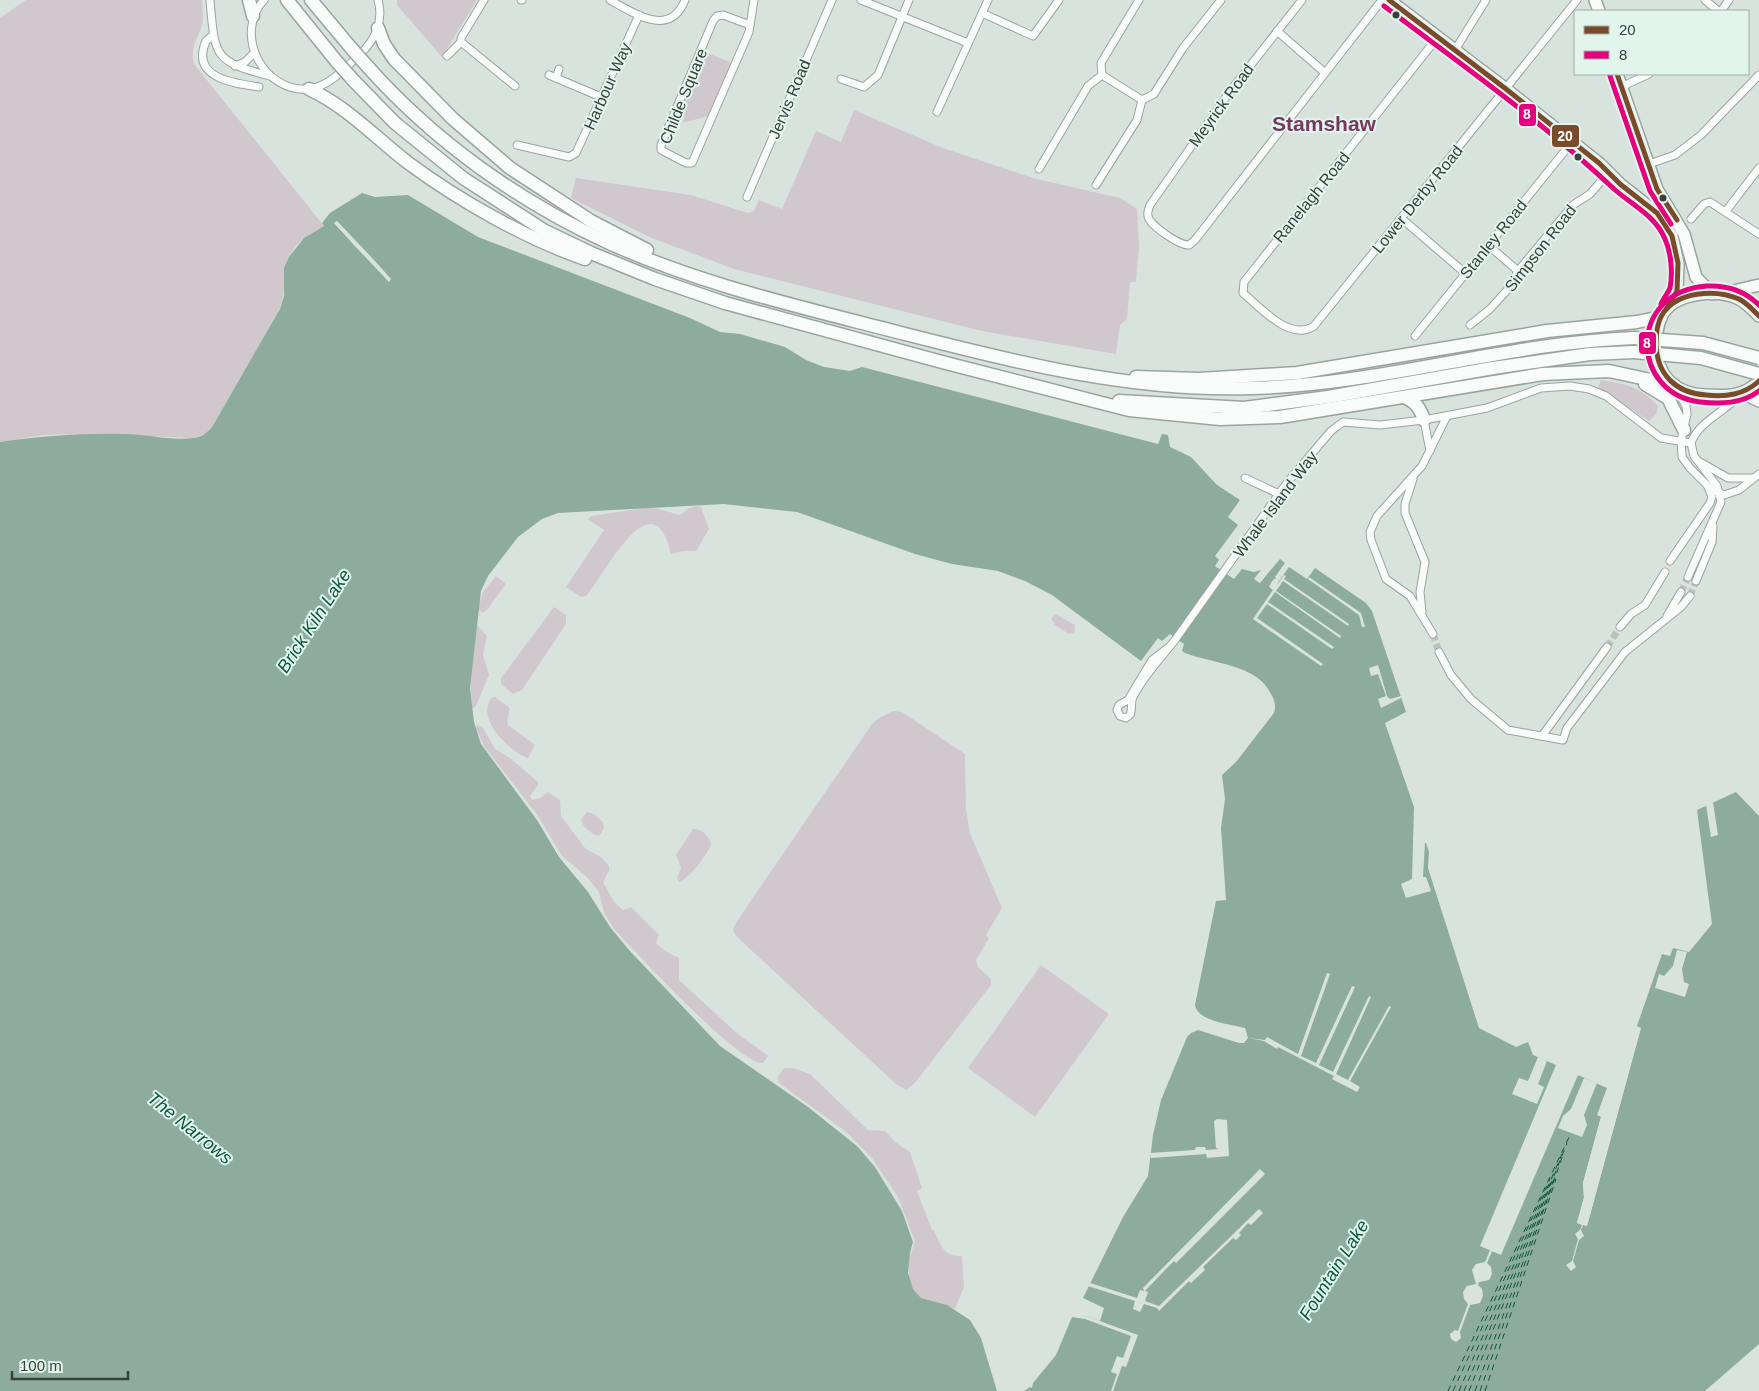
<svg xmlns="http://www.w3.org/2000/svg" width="1759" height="1391" font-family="Arial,sans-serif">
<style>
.green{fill:#d1c8ce}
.water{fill:#8dac9e}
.pier{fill:#d9e3de}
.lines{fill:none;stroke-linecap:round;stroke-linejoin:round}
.ferry{stroke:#0a563e;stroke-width:1;stroke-dasharray:6 5;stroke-linecap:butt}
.street-tunnel{stroke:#b9c2be;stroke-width:7;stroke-dasharray:7 3.5;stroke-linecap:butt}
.street-casing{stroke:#9ba39f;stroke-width:9}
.primary-casing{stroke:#9ba39f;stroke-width:14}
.highway-casing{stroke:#9ba39f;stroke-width:15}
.street{stroke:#f9fbfa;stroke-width:7}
.primary{stroke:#f9fbfa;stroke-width:11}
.highway{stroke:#f9fbfa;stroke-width:12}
.highway-bridge-casing{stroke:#9ba39f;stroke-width:15;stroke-linecap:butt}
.highway-bridge{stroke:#f9fbfa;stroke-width:12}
.bus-1-casing{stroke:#e2f5ec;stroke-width:9}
.bus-2-casing{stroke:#e2f5ec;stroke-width:9}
.bus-1{stroke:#7a4b2a;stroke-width:5}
.bus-2{stroke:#e5007d;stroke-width:5}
.bus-dot{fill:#383f3c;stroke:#e2f5ec;stroke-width:2}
.labels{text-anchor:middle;stroke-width:4;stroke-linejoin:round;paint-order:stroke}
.street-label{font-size:16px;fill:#383f3c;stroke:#e2f5ec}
.water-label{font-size:18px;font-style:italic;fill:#0a563e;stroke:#e2f5ec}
.district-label{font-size:21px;font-weight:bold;fill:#753861;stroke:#e2f5ec}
.line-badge{stroke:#e2f5ec;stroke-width:2}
.badge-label{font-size:14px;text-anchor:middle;font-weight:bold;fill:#fff}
</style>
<rect width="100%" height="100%" fill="#d9e3de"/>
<g class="green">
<path d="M26 0H202C202 7 204 18 202 25 197 40 190 48 194 64L324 226C315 231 303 237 296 246 279 268 289 287 279 310 261 351 233 387 212 427L206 434 192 438 94 434 44 435 0 442V18Z"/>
<polygon points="397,0 477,0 442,57 397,5"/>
<polygon points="705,52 732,63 709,116 682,123 685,117 678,115"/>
<polygon points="854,110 943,148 1033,178 1120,198 1137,209 1139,246 1136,282 1130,282 1127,319 1120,325 1116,354 982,331 734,269 649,237 571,198 576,178 691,195 748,213 754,211 759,200 782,209 816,131 841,142"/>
<path d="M1601 380C1626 384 1640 386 1658 406L1656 414 1649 421 1598 387Z"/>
<path d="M696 506 701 507 709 529 696 551H683L671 554C653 475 605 575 586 596L581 597 566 587 604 530 588 519 591 516 652 507 680 515 689 508Z"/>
<polygon points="496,576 505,583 505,585 488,609 482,613 478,609 483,592"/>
<polygon points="554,607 566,615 566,624 522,690 513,694 501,684 501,678"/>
<polygon points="1055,614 1075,625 1074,633 1069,634 1055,625 1051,619"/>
<polygon points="476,624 487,636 483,655 489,675 476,706 472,709 470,677"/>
<path d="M495 697 510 708 507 721 508 725 535 745 528 758C509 751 476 720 491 698Z"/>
<polygon points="893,711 902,712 965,754 966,809 970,833 1002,908 986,935 989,938 976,960 978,967 991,979 991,985 914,1084 906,1090 896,1084 736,936 733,930 737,921 872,724 879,718"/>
<path d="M478 725 483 728 495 749 510 758 538 782V785L530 796 532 800 540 798 548 792 560 800 561 816 585 848 602 858 609 866V871L603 882 614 902 623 910 631 907 659 935 656 943 665 951 679 958V980L739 1035 766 1054 768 1056 763 1063C740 1066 634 950 614 929L604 913 599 892 587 877 562 856 538 816 484 746 476 728Z"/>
<path d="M587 812 594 814 603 822 604 829 599 836C591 834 582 827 581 819Z"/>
<path d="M693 829C701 828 711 837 711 845 706 856 690 878 679 882L677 878 681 868 676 855Z"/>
<polygon points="1041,965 1109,1014 1035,1117 968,1068"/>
<path d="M784 1068H793L810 1074 868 1130 885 1131 895 1142 910 1152 922 1188 917 1191 932 1230H934C940 1245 944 1257 962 1256L964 1287 955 1309 921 1298 913 1289 909 1278V1260L915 1241 898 1197 872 1158 845 1131 779 1083 777 1078Z"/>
</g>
<path class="water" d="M362 193 375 197 408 195 478 237 690 318 720 332 740 334 785 347 806 360 824 367 850 371 862 367 1158 444 1162 434 1168 435 1170 447 1191 457 1217 485 1240 500 1228 517 1238 525 1215 556 1219 560 1215 566 1234 579 1242 569 1254 572 1261 570 1254 579 1260 583 1280 559 1285 563 1275 577 1279 581 1289 567 1307 579 1315 568 1366 603 1372 611 1406 712 1385 723 1414 807 1413 843H1426L1429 852 1428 868 1479 1028 1516 1047 1528 1042 1533 1055 1556 1065 1480 1246 1501 1255 1578 1075 1607 1088 1597 1115 1601 1117 1583 1183 1584 1197 1577 1223 1587 1226 1641 1028 1637 1026 1662 954 1670 956 1673 948 1689 952 1712 924 1697 810 1736 792 1759 816V1344L1705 1391H1024L1030 1387 1032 1388 1033 1383 1056 1355 1072 1317 1085 1319 1086 1316 1100 1321 1104 1308 1083 1298 1123 1217 1148 1176 1153 1135 1161 1100 1187 1037 1191 1033 1198 1030 1239 1043H1244L1248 1038 1245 1028C1231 1024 1198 1022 1195 1005L1216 901 1226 900 1221 828 1225 799 1222 775 1236 762 1274 713C1276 706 1275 701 1271 694 1257 664 1213 664 1185 653L1182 651 1184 644 1170 634 1162 641 1158 638 1141 661 1052 595 1025 581 998 571 952 564 915 554 797 512 724 504 558 513 542 519 518 537 488 576 481 591 470 688 474 722 481 744 537 820 559 857 588 892 610 927 629 950 720 1046 808 1107 857 1146 875 1167 902 1211 913 1242 910 1253 908 1273 913 1289 921 1298 947 1305 970 1320 981 1338 997 1391H0V442C41 436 82 433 124 434 146 434 170 441 193 438 202 437 207 433 212 427L280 309 284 296V268L289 257 304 238 324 226 322 223 330 213Z"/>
<g class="pier">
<polygon points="337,221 374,260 391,279 389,282 353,244 334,223"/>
<polygon points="1284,575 1286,576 1284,579 1349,624 1348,626 1283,581 1276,591 1341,636 1340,638 1275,592 1268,602 1334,647 1332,649 1267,604 1257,618 1323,664 1321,666 1253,619 1273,590 1269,587 1272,581 1276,578 1279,580 1277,585"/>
<polygon points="1309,577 1361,613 1365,627 1362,627 1359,615 1308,579"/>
<polygon points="1378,665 1387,696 1390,699 1401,696 1401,698 1381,708 1378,699 1386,696 1378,674 1371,676 1369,668"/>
<polygon points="1713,802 1718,835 1711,837 1706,805"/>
<polygon points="1413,843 1425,843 1423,877 1426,877 1431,891 1406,898 1401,884 1412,879"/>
<polygon points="1677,950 1687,952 1682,969 1684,982 1689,984 1685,997 1655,988 1659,974 1664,976 1673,966"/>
<polygon points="1327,973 1330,974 1301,1056 1316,1063 1352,986 1355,987 1319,1065 1333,1072 1369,996 1371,997 1336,1074 1348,1080 1389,1006 1391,1007 1350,1081 1360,1087 1357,1092 1332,1079 1334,1076 1278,1047 1277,1049 1264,1041 1248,1038 1265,1040 1267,1037 1298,1054"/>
<polygon points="1641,1027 1587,1226 1583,1225 1581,1230 1584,1236 1579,1240 1573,1261 1576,1267 1571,1271 1566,1265 1572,1261 1578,1239 1575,1234 1580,1230 1582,1225 1577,1223 1584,1198 1583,1183 1601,1117 1602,1115 1604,1117 1585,1183 1586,1198 1580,1222 1585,1223 1635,1042"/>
<polygon points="1538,1057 1547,1061 1538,1084 1544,1087 1537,1104 1512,1094 1519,1078 1528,1081"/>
<polygon points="1584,1078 1597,1083 1584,1115 1587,1125 1582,1137 1558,1128 1563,1116 1571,1109"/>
<polygon points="1217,1119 1227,1120 1229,1156 1207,1158 1206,1154 1151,1158 1150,1153 1195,1150 1196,1147 1205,1147 1206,1150 1219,1149 1216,1148 1214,1121"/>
<polygon points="1260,1169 1265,1174 1176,1263 1174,1261 1165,1270 1145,1291 1148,1292 1145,1301 1159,1306 1259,1209 1263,1213 1251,1225 1248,1223 1239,1233 1241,1235 1236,1240 1233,1238 1203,1267 1205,1270 1191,1283 1189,1281 1159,1311 1157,1308 1144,1304 1140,1312 1133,1309 1135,1301 1088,1286 1090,1283 1137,1298 1140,1290 1144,1291 1143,1288"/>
<polygon points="1491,1248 1493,1249 1487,1263 1491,1267 1492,1274 1489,1280 1479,1282 1478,1285 1482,1289 1483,1296 1480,1303 1470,1305 1460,1332 1461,1338 1456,1342 1451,1339 1450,1334 1455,1330 1458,1331 1468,1304 1464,1299 1463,1292 1467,1286 1476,1284 1472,1270 1476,1264 1485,1262"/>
<polygon points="1086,1316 1138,1335 1126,1367 1122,1366 1113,1391 1111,1391 1117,1374 1111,1372 1117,1356 1123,1358 1131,1336 1085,1319"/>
</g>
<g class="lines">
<g class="ferry">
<polyline points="1448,1391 1571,1133"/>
<polyline points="1453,1391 1550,1179"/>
<polyline points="1459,1391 1562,1154"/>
<polyline points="1464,1391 1553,1177"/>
<polyline points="1469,1391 1567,1143"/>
<polyline points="1475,1391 1554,1179"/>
<polyline points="1480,1391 1563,1155"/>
<polyline points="1485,1391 1556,1179"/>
</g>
<g class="street-tunnel">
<polyline points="1681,592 1688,577"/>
<polyline points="1690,596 1696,581"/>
<polyline points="1433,634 1439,652"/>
<polyline points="1607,647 1620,627"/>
</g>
<defs>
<g id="street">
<path d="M210 0C215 57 213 61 270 76"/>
<path d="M264 0C233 34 263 93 309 89 328 87 346 68 359 55 375 41 384 21 378 0"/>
<polyline points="484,0 461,38 461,42 515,86"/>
<polyline points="521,0 522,0"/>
<path d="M610 0C635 14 670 38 685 0"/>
<polyline points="861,0 968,43"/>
<path d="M1302 0 1231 90 1150 205C1149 208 1147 212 1148 216 1149 225 1180 246 1189 245L1195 240 1382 0"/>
<polyline points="1705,0 1718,11"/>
<polyline points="1721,11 1729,0"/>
<polyline points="982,13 1033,36 1059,0"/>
<polyline points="750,25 723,15 717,16 713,21 661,145 661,150 686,163 692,163 749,32 754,0"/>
<polyline points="1277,31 1324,72"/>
<path d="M212 36 206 41C190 78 233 83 259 87"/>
<path d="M1437 38 1244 282 1243 293C1261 308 1290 342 1314 326L1577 0"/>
<polyline points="1455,50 1486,0"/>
<polyline points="447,56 461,42"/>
<polyline points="235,66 245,62 254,53"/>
<polyline points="549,75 601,97"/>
<polyline points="1102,75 1101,63 1139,0"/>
<polyline points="1102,75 1142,100"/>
<polyline points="556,78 559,69"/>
<polyline points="841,79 864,87 878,75 909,0"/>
<polyline points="1621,87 1649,74"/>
<polyline points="1142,100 1154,94 1183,48 1221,0"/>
<polyline points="937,112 988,0"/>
<polyline points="517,145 569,157 576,153 639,15"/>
<polyline points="1649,164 1675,155 1701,135 1759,75"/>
<polyline points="1039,169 1088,86 1102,75"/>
<polyline points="1096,185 1137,120 1142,100"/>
<polyline points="747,197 832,0"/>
<polyline points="1726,211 1759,168"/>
<polyline points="1401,218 1465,273"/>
<polyline points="1691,219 1704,204 1710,202 1759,234"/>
<polyline points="1488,245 1518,271"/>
<polyline points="1470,325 1490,309 1510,287 1518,271 1573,205 1590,194 1603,179 1611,175"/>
<polyline points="1415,336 1572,142"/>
<polyline points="1676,388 1686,406 1687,414 1681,441 1682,457 1690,468 1711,489 1724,495 1739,490 1759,474"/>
<polyline points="1424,420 1430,451"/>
<polyline points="1700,462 1728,478 1752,478"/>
<polyline points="1245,478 1279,494"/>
<polyline points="1413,479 1405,504 1405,513 1425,562 1420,592 1422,612"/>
<polyline points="1670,561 1710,503 1712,497 1708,487"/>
<path d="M1688 577 1721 502 1717 486 1694 456 1691 443C1698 422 1726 411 1740 395"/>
<polyline points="1696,581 1712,542 1713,526"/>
<polyline points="1667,616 1681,592"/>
<polyline points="1620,627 1631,614 1645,605 1665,572"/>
<polyline points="1433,634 1410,596 1386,579 1371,540 1370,532 1377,516 1422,466 1447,416"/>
<path d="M1169 647 1152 660 1128 700 1119 705 1117 710 1120 716 1126 718 1130 715C1133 709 1130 703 1133 697 1144 675 1161 658 1175 640L1286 484 1331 431 1343 422 1380 425 1424 420 1487 408 1541 388 1570 386 1589 389 1606 396 1661 438 1691 443"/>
<polyline points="1439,652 1451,675 1471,699 1508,730 1563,740 1567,728 1625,652 1681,607 1690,596"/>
<polyline points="1542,736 1607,647"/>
</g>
<g id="primary">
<polyline points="1389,0 1506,89 1599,163 1620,184 1657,213 1672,236 1678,263 1677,291 1667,308"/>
<polyline points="1595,0 1599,11"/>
<polyline points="1617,74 1657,189 1684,234 1696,277 1712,294"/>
<polyline points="1725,293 1759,285"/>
<path d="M1759 316C1753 310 1747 303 1739 299 1718 289 1678 292 1664 312 1658 320 1657 331 1656 341 1655 374 1673 394 1706 395 1727 396 1744 397 1759 381"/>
<polyline points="1742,393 1759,401"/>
</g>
<g id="highway">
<polyline points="249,0 253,16"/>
<polyline points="287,0 337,62"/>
<polyline points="311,0 352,49"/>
<polyline points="378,28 384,44 394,59 453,119 510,168 591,221 647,250"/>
<path d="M368 67C434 141 518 201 607 242 701 285 805 308 905 334 1019 363 1133 392 1252 388 1380 385 1505 343 1634 338"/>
<polyline points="354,81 395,123 463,178 545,231 591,253 655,279 725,303 942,362 1129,410 1220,419 1280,417 1543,374 1609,371 1674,385"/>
<path d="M309 89C346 106 375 137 407 162 458 200 525 238 585 259"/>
<polyline points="1136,377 1199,379 1297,373 1547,331 1637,322 1661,317"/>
<polyline points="1645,384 1668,398 1684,430"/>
<path d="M1404 397C1416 402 1420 408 1424 420"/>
<polyline points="1119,401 1244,408 1328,397 1493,368 1590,354 1634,352"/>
</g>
</defs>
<use href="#street" class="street-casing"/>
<use href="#primary" class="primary-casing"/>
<use href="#highway" class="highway-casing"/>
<use href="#street" class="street"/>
<use href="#primary" class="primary"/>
<use href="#highway" class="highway"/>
<defs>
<g id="highway-bridge">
<polyline points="352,49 368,67"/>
<polyline points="337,62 354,81"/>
<polyline points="1634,338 1703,343 1759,358"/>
<polyline points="1634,352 1701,358 1759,374"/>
</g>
</defs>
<use href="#highway-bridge" class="highway-bridge-casing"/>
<use href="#highway-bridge" class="highway-bridge"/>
<defs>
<g id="bus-1">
<polyline points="1389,0 1506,89 1599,163 1620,184 1657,213 1672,236 1678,263 1677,291 1667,308"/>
<polyline points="1617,74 1657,189 1677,220"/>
<path d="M1759 316C1753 310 1747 303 1739 299 1716 289 1676 291 1662 315 1657 323 1656 335 1656 344 1657 375 1676 393 1706 395 1726 397 1744 395 1759 381"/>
</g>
<g id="bus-2">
<path d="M1384 6C1462 65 1543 122 1614 189 1632 205 1655 215 1665 239 1671 252 1673 273 1670 288 1668 293 1663 299 1661 304"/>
<polyline points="1610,76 1650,191 1671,224"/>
<path d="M1759 305C1745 291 1727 285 1707 286 1627 291 1630 394 1700 402 1721 404 1742 404 1759 391"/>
</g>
</defs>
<use href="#bus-1" class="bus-1-casing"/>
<use href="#bus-2" class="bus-2-casing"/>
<use href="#bus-1" class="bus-1"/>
<use href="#bus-2" class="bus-2"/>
</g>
<g class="bus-dot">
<circle cx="1396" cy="15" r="4.5"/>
<circle cx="1578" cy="157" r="4.5"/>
<circle cx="1663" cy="198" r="4.5"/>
</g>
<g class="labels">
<g class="street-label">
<text transform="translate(607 86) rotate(-66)" y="6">Harbour Way</text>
<text transform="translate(683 96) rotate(-68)" y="6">Childe Square</text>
<text transform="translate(789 99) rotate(-67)" y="6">Jervis Road</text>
<text transform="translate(1221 105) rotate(-54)" y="6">Meyrick Road</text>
<text transform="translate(1311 197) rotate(-51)" y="6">Ranelagh Road</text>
<text transform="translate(1417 199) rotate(-51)" y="6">Lower Derby Road</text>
<text transform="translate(1493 239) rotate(-51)" y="6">Stanley Road</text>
<text transform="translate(1540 248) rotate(-52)" y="6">Simpson Road</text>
<text transform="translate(1275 504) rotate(-53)" y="6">Whale Island Way</text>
</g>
<g class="water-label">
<text transform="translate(314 621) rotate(-57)" y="6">Brick Kiln Lake</text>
<text transform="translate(190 1128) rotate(39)" y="6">The Narrows</text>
<text transform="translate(1334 1270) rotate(-58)" y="6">Fountain Lake</text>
</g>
<g class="district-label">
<text x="1324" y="131">Stamshaw</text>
</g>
</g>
<g class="line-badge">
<rect x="1518" y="103" width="19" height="24" rx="5" fill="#e5007d"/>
<rect x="1551" y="124" width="29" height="24" rx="5" fill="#7a4b2a"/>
<rect x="1638" y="331" width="19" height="24" rx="5" fill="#e5007d"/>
</g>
<g class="badge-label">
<text x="1527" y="119">8</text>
<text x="1565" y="141">20</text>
<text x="1647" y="348">8</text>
</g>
<rect x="1574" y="10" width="175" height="65" fill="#e2f5ec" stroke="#9eaca6"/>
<rect x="1584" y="26" width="25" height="8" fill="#7a4b2a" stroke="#9eaca6"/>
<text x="1619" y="35" font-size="15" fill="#383f3c">20</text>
<rect x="1584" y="51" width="25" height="8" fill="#e5007d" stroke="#9eaca6"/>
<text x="1619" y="60" font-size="15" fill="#383f3c">8</text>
<path d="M12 1371v8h116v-8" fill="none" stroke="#383f3c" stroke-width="2.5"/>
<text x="20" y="1371" font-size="15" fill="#383f3c" stroke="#e2f5ec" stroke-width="4" paint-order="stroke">100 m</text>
</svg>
